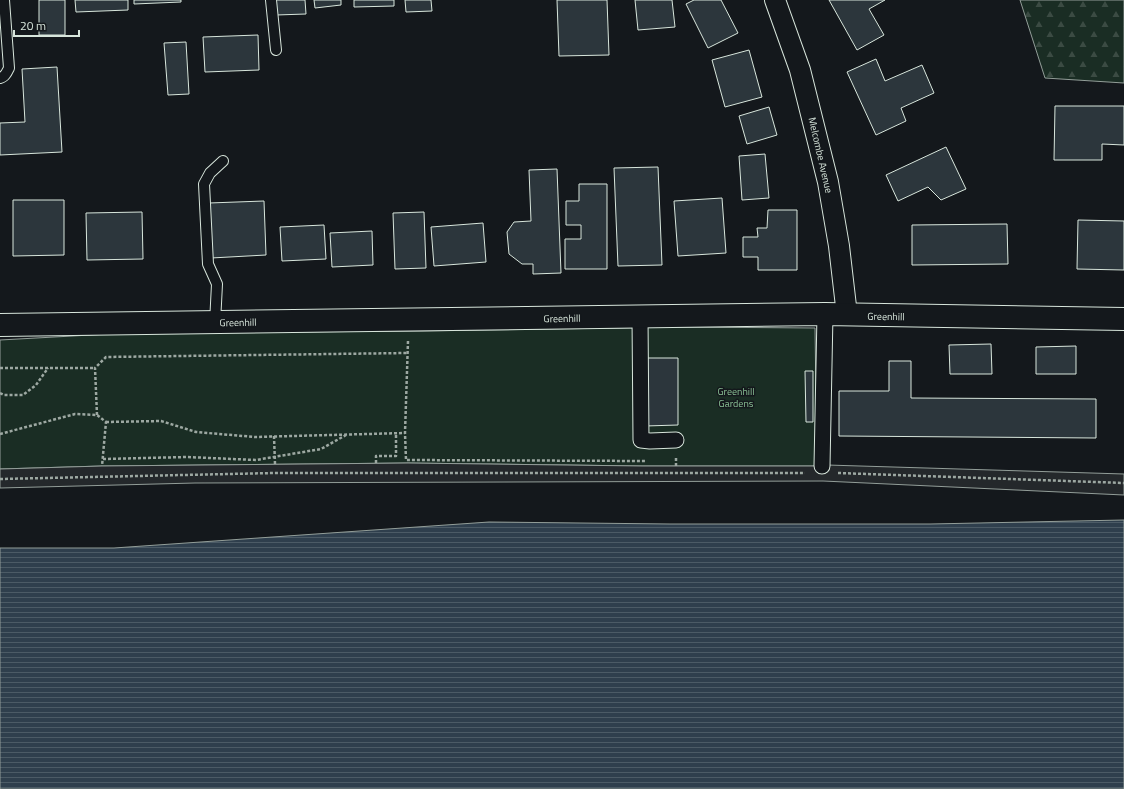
<svg xmlns="http://www.w3.org/2000/svg" width="1124" height="789" font-family="'Titillium Web',sans-serif">
<style>
.green{fill:#1a2d24;stroke:#939e99}
.forest{fill:url(#forest-firs);stroke:#939e99}
.parking{fill:#24282b;stroke:#939e99}
.water{fill:url(#water-rules);stroke:#939e99}
.building{fill:#2c363c;stroke:#d8e6dc}
.lines{fill:none;stroke-linecap:round;stroke-linejoin:round}
.service-casing{stroke:#d8e6dc;stroke-width:12}
.pedestrian-casing{stroke:#d8e6dc;stroke-width:17}
.minor-casing{stroke:#d8e6dc;stroke-width:22}
.secondary-casing{stroke:#d8e6dc;stroke-width:24}
.path{stroke:#9da8a2;stroke-width:2.5;stroke-dasharray:3 2;stroke-linecap:butt}
.service{stroke:#14181c;stroke-width:10}
.pedestrian{stroke:#14181c;stroke-width:15}
.minor{stroke:#14181c;stroke-width:20}
.secondary{stroke:#14181c;stroke-width:22}
.labels{text-anchor:middle;stroke-width:3;stroke-linejoin:round;paint-order:stroke}
.street-label{font-size:10px;fill:#d8e6dc;stroke:#14181c}
.park-label{font-size:10px;fill:#8ac095;stroke:#14181c}
</style>
<defs>
<pattern id="forest-firs" width="22" height="20" patternUnits="userSpaceOnUse"><rect width="22" height="20" fill="#1a2d24"/><path d="M5 1l3.5 6h-7zM16 11l3.5 6h-7z" fill="#3b4b43"/></pattern>
<pattern id="water-rules" width="6" height="5" patternUnits="userSpaceOnUse"><rect width="6" height="5" fill="#2f3f4d"/><path d="M0 2.5h6" fill="none" stroke="#4c5b66"/></pattern>
</defs>
<rect width="100%" height="100%" fill="#14181c"/>
<polygon class="green" points="681,327 815,328 817,466 642,466 408,463 102,466 0,469 0,340 127,333 423,331"/>
<polygon class="forest" points="1020,0 1124,0 1124,83 1045,78"/>
<polygon class="parking" points="408,463 642,466 817,466 827,465 1124,474 1124,495 823,481 195,483 0,488 0,469 102,466"/>
<polygon class="water" points="1124,520 1124,789 0,789 0,548 114,548 489,522 670,524 930,524"/>
<g class="building">
<rect x="39" y="0" width="26" height="35"/>
<polygon points="75,0 128,0 128,10 76,12"/>
<polygon points="134,0 181,0 181,2 134,4"/>
<polygon points="275,0 305,0 306,14 276,15"/>
<polygon points="314,0 341,0 341,5 315,8"/>
<polygon points="354,0 394,0 394,6 354,7"/>
<polygon points="405,0 431,0 432,11 406,12"/>
<polygon points="557,0 607,0 609,55 559,56"/>
<polygon points="635,0 672,0 675,27 638,30"/>
<polygon points="694,0 721,0 738,33 708,48 686,4"/>
<polygon points="829,0 885,0 869,9 884,35 857,50"/>
<polygon points="258,35 259,70 205,72 203,37"/>
<polygon points="186,42 189,94 168,95 164,43"/>
<polygon points="749,50 762,97 725,107 712,60"/>
<polygon points="876,59 885,81 922,65 934,93 901,108 906,121 876,135 847,72"/>
<polygon points="57,67 62,152 0,155 0,123 25,122 22,69"/>
<polygon points="1055,106 1124,106 1124,145 1102,144 1102,160 1054,160"/>
<polygon points="769,107 777,135 747,144 739,116"/>
<polygon points="946,147 966,189 941,200 928,187 898,201 886,175"/>
<polygon points="765,154 769,198 742,200 739,156"/>
<polygon points="658,167 662,265 618,266 614,168"/>
<polygon points="557,169 561,273 533,274 533,264 522,264 509,254 507,232 514,222 531,221 529,170"/>
<polygon points="579,184 607,184 607,269 565,269 565,239 581,239 581,225 566,225 566,201 579,201"/>
<polygon points="722,198 726,253 678,256 674,201"/>
<polygon points="13,200 64,200 64,255 13,256"/>
<polygon points="264,201 266,255 211,258 209,203"/>
<polygon points="768,210 797,210 797,270 758,270 758,257 743,257 743,237 758,237 757,228 767,228"/>
<polygon points="142,212 143,259 87,260 86,213"/>
<polygon points="424,212 426,268 395,269 393,213"/>
<polygon points="1078,220 1124,221 1124,270 1077,269"/>
<polygon points="483,223 486,262 434,266 431,227"/>
<polygon points="1007,224 1008,264 912,265 912,225"/>
<polygon points="324,225 326,259 282,261 280,227"/>
<polygon points="372,231 373,265 332,267 330,233"/>
<polygon points="991,344 992,374 950,374 949,345"/>
<polygon points="1076,346 1076,374 1036,374 1036,347"/>
<polygon points="645,358 678,358 678,425 645,426"/>
<polygon points="889,361 911,361 911,398 1096,399 1096,438 839,436 839,391 889,391"/>
<polygon points="805,371 813,371 813,422 806,422"/>
</g>
<g class="lines">
<defs>
<g id="service">
<polyline points="271,0 276,50"/>
<path d="M0 78C5 77 7 72 9 68L4 0"/>
<polyline points="215,323 217,284 208,264 204,184 210,173 223,161"/>
</g>
<g id="pedestrian">
<polyline points="640,317 641,440 650,441 676,440"/>
<polyline points="822,466 825,314"/>
</g>
<polyline id="minor" points="775,0 800,70 828,182 839,246 847,315"/>
<polyline id="secondary" points="0,325 825,314 1124,319"/>
</defs>
<use href="#service" class="service-casing"/>
<use href="#pedestrian" class="pedestrian-casing"/>
<use href="#minor" class="minor-casing"/>
<use href="#secondary" class="secondary-casing"/>
<g class="path">
<polyline points="408,341 405,433 406,460 646,461"/>
<polyline points="0,368 95,368"/>
<polyline points="0,393 4,395 23,395 36,385 48,368"/>
<polyline points="97,415 95,368 106,357 407,353"/>
<polyline points="106,422 161,421 196,432 255,437 405,433"/>
<polyline points="0,434 75,414 97,415 106,422 102,466"/>
<polyline points="274,436 275,464"/>
<polyline points="103,459 187,457 256,460 321,449 346,435"/>
<polyline points="376,463 376,456 396,456 396,433"/>
<polyline points="676,466 676,458"/>
<polyline points="838,473 1124,483"/>
<polyline points="0,479 275,473 805,473"/>
</g>
<use href="#service" class="service"/>
<use href="#pedestrian" class="pedestrian"/>
<use href="#minor" class="minor"/>
<use href="#secondary" class="secondary"/>
</g>
<g class="labels">
<g class="street-label">
<text transform="translate(821 155) rotate(77)" y="4">Melcombe Avenue</text>
<text transform="translate(886 316) rotate(1)" y="4">Greenhill</text>
<text transform="translate(562 318) rotate(-1)" y="4">Greenhill</text>
<text transform="translate(238 322) rotate(-1)" y="4">Greenhill</text>
</g>
<g class="park-label">
<text x="736" y="395">Greenhill<tspan x="736" dy="12">Gardens</tspan></text>
</g>
</g>
<path d="M14 30v6h65v-6" fill="none" stroke="#d8e6dc" stroke-width="2"/>
<text x="20" y="30" font-size="12" fill="#d8e6dc" stroke="#14181c" stroke-width="3" paint-order="stroke">20 m</text>
</svg>
